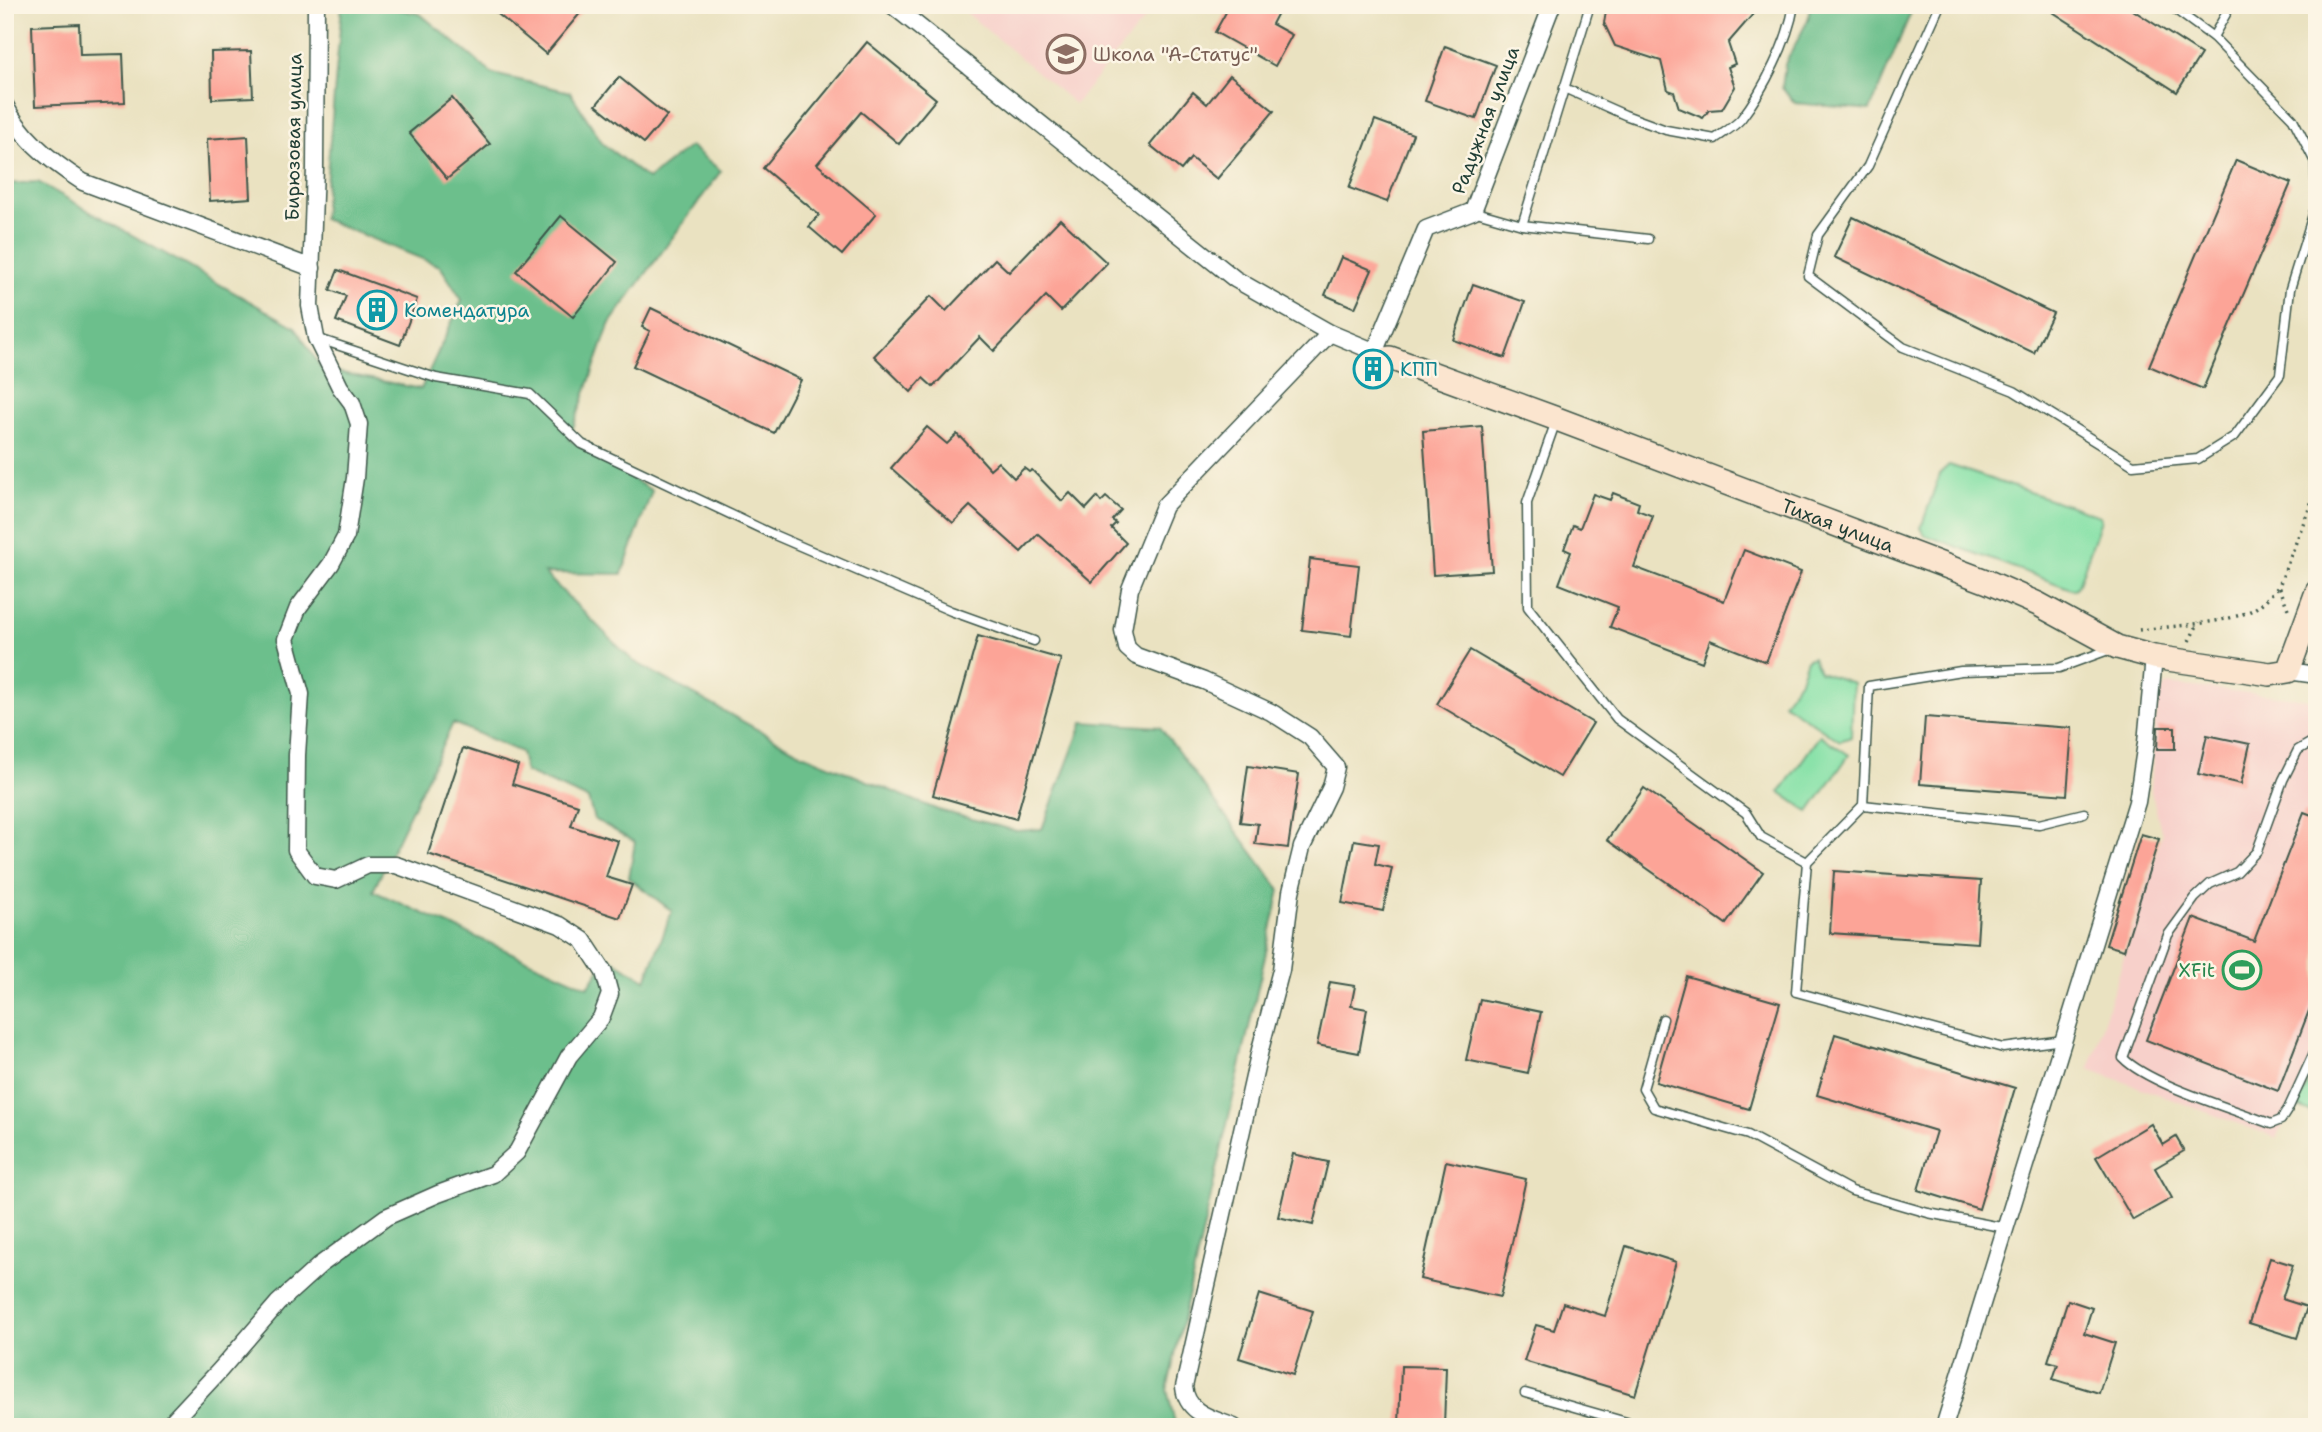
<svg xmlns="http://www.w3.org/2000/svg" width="2322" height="1432" font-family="'Shantell Sans',sans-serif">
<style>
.built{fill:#f7d0ca}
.green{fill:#86e1a7;stroke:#528f6e;stroke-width:2}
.forest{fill:#6cbf8c;stroke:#467e60;stroke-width:2;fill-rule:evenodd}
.building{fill:#fca497}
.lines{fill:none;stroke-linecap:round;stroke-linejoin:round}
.lane-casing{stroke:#3d5649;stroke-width:11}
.street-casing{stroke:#3d5649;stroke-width:19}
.secondary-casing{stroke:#3d5649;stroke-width:26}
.path{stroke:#3d5649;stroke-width:3.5;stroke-dasharray:2 5;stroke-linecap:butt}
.lane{stroke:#fff;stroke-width:8}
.street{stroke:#fff;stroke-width:16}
.secondary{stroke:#fbe5cf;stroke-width:23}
.labels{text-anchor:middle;stroke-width:5;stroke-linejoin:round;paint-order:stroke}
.education-label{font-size:19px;fill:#785e54;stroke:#fcf5e5;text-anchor:start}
.street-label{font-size:19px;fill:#1f3d34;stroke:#fcf5e5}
.culture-label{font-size:19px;fill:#0d838f;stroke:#fcf5e5;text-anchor:start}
.leisure-label{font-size:19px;fill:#27864d;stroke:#fcf5e5;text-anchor:end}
</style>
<rect width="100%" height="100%" fill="#fcf5e5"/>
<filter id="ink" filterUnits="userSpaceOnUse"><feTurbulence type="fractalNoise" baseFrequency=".0143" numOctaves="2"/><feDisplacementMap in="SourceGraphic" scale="14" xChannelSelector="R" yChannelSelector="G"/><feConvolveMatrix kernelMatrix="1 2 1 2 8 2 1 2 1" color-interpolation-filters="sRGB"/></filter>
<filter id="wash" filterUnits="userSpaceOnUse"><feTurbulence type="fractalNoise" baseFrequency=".00686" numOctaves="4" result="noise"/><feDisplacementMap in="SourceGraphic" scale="28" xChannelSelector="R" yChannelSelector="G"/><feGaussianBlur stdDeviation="1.57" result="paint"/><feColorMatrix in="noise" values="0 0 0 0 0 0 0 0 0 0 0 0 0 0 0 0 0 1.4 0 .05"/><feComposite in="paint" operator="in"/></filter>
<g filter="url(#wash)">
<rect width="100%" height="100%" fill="#eae2c1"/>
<g class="built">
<polygon points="957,5 1156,5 1075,104"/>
<polygon points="2167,684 2317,700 2317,1056 2277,1138 2089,1069 2162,834 2151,791 2155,720 2159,695"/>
</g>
<g class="green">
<polygon points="1949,465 2100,516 2101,520 2078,586 2074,590 1925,535 1921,528 1940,473"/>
<polygon points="1813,657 1819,672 1853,683 1851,737 1840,741 1783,703 1800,680 1807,659"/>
<polygon points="1820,735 1849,755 1809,812 1780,792"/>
<polygon points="2317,1065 2317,1115 2297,1106"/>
</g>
<g class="forest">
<path d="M342 5H381L420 14 493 74 570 92 603 144 648 179 690 146 721 171 610 323 569 439 652 491 622 574 544 573 633 661 802 754 938 810 1017 831 1042 829 1083 722 1160 727 1280 890 1167 1390 1176 1427H5V184L38 182 295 327 322 369 421 389 462 300 440 266 323 219ZM453 723 521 752 525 772 588 799 594 819 635 842 629 878 672 911 646 980 608 957 588 987 373 891Z"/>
<polygon points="1810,5 1914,5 1870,110 1795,103 1782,88 1785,64 1808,20"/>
</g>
<g id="blocks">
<g class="building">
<polygon points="487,5 587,5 546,54"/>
<polygon points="1230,5 1282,5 1272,24 1292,35 1275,66 1215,32"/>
<polygon points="1607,5 1761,5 1728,43 1735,64 1728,67 1735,87 1722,109 1709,110 1703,118 1679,108 1674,92 1668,90 1661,61 1615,46 1604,23"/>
<polygon points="2042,5 2125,5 2201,54 2177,92"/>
<polygon points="79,24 80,55 123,54 125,102 35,106 32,26"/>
<polygon points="867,42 936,99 899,144 861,112 817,164 876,214 842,255 809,227 819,215 763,168"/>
<polygon points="1445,46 1496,65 1476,119 1425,101"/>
<polygon points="251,51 253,97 212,99 211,52"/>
<polygon points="1230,75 1274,111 1217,179 1191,158 1181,170 1150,145 1193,92 1207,104"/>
<polygon points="619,77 667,116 644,143 596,105"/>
<polygon points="452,98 490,144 447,179 409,133"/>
<polygon points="1375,120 1413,134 1387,202 1349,188"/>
<polygon points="248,136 251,198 210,201 207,139"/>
<polygon points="2236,160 2291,183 2203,389 2149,366"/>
<polygon points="561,216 617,262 573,317 516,271"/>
<polygon points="1853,217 2053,313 2034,353 1834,257"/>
<polygon points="1060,219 1107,263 1061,311 1046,296 994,351 980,337 933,387 923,378 911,392 874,356 931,296 946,311 995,259 1009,272"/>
<polygon points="1341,257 1372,270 1355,308 1325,295"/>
<polygon points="338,270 417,299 400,345 336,321 346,296 330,290"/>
<polygon points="1473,284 1525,302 1505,358 1453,340"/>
<polygon points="651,308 801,380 774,433 633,366 650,331 642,327"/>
<polygon points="1482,426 1492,571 1433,575 1423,431"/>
<polygon points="927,427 947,444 957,434 960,438 961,437 990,469 998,462 1014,478 1024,468 1029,472 1032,470 1062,501 1070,493 1086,509 1097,497 1101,502 1106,497 1121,510 1112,520 1116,523 1111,528 1126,543 1092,582 1038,534 1021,552 970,506 953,523 891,468"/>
<polygon points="1613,493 1639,503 1637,510 1653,516 1634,567 1724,601 1744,550 1801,572 1766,662 1710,640 1702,662 1610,627 1618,607 1559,584 1571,552 1564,549 1573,525 1580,528 1593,494 1610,500"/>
<polygon points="1310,559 1359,565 1351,636 1302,630"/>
<polygon points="978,636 1061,659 1016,819 933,795"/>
<polygon points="1470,650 1593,723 1560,777 1437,704"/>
<polygon points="1925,717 2072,728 2067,795 1920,784"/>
<polygon points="2158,727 2175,727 2175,749 2157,749"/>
<polygon points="2207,735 2250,744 2241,784 2198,774"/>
<polygon points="463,748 518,766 512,784 578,805 571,826 618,841 606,877 632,885 620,918 428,854"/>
<polygon points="1248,766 1299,774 1288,848 1255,844 1258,824 1240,822"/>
<polygon points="1644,788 1763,872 1726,924 1607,840"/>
<polygon points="2304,812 2317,817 2317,990 2278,1091 2146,1040 2193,918 2254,941"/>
<polygon points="2141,834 2159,839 2124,950 2106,945"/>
<polygon points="1354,840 1379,844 1375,864 1392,868 1383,911 1342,903"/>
<polygon points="1834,871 1981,881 1977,943 1830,933"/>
<polygon points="1686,976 1780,1003 1749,1109 1656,1082"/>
<polygon points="1330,982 1355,986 1351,1006 1367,1009 1359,1053 1317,1045"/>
<polygon points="1480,999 1541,1012 1528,1073 1466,1060"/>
<polygon points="1835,1034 2015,1088 1979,1209 1918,1190 1936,1131 1817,1095"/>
<polygon points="2151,1124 2163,1145 2176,1137 2184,1151 2155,1168 2172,1198 2133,1220 2096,1157"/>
<polygon points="1293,1154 1328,1162 1313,1225 1278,1217"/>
<polygon points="1446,1161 1526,1179 1500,1297 1420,1279"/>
<polygon points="1626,1246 1676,1262 1635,1395 1524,1361 1536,1325 1554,1330 1563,1303 1605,1316"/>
<polygon points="2270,1258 2293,1265 2282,1299 2307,1307 2297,1338 2249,1323"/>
<polygon points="1259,1294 1313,1311 1293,1375 1239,1358"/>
<polygon points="2068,1300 2092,1308 2084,1333 2115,1343 2099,1393 2053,1379 2058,1364 2048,1361"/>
<polygon points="1401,1366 1446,1367 1444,1427 1399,1427"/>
</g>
</g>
</g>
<g filter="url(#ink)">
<use href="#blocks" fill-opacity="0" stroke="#3d5649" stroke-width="2"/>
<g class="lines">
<defs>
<g id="lane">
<polyline points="1940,5 1868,166 1818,235 1808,276 1903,347 2014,391 2133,465 2198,459 2235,436 2280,375 2290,289 2316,205 2315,162 2293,119 2213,37 2169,5"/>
<polyline points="2213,37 2231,5"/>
<path d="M1564 88 1625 115 1666 130 1715 139C1723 133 1734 127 1741 119 1764 89 1788 42 1794 5"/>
<polyline points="1473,211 1522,225 1648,239"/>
<polyline points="1522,225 1590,5"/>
<polyline points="319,339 436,378 530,394 582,444 772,534 951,611 1034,641"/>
<polyline points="1556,421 1527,503 1528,607 1617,719 1746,813 1761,837 1807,862"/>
<path d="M2317 739 2298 750 2283 780 2257 851 2237 872 2210 884 2195 898 2168 935 2123 1058C2150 1085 2234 1109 2271 1124L2281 1120 2288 1109 2317 1046"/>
<polyline points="1863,805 2039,824 2084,813"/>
<polyline points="1663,1019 1643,1089 1654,1108 1748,1135 1852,1191 1928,1213 2006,1228"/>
<polyline points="2063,1040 2003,1048 1796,992 1807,862 1863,805 1869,686 1961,671 2059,668 2111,649"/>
<polyline points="1525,1393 1644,1427"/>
</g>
<g id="street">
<polyline points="892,5 1235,279 1330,333 1390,358"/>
<path d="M5 105C21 138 53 163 83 182L312 268"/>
<polyline points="1374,353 1426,229 1473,211 1552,5"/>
<polyline points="2288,671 2317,675"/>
<polyline points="167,1427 220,1370 278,1303 320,1265 386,1217 438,1194 493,1174 517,1152 569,1056 601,1018 610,994 604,972 583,940 560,925 396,865 368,865 336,880 315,876 296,850 297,755 301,694 286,639 298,608 331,564 346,536 355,478 359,424 352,403 340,387 316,338 310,306 315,168 316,5"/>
<path d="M1234 1427C1212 1418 1187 1414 1184 1387L1260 1050 1281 970 1291 892 1302 847 1331 787 1336 767 1310 737 1271 712 1204 681 1136 656 1127 648 1123 630 1130 589 1164 506 1330 333"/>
<polyline points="1944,1427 2137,802 2146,743 2154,657"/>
</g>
<g id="secondary">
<path id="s1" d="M1390 358 1557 419 1988 582 2038 604 2117 647 2154 657 2270 674 2288 671 2317 592"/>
</g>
</defs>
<use href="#lane" class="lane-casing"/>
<use href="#street" class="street-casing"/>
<use href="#secondary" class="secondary-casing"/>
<g class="path">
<polyline points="2288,609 2279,586 2317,488"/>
<path d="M2139 630C2170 626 2228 624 2254 609 2264 603 2271 594 2279 586"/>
<polyline points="2189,641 2199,622"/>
</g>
<use href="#lane" class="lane"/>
<use href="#street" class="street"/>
<use href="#secondary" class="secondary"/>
</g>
</g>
<defs>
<symbol id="school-ring" viewBox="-11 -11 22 22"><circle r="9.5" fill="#fcf5e5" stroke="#8d6e63" stroke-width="1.5"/><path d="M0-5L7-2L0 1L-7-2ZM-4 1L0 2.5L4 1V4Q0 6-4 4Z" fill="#8d6e63"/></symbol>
<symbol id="building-ring" viewBox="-11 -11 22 22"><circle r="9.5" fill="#fcf5e5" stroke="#0f9aa8" stroke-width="1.5"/><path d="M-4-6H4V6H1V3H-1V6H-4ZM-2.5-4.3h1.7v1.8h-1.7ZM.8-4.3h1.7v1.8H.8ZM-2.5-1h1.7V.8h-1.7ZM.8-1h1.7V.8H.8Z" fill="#0f9aa8"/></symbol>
<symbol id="stadium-ring" viewBox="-11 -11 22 22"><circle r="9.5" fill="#fcf5e5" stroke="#2e9e5b" stroke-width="1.5"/><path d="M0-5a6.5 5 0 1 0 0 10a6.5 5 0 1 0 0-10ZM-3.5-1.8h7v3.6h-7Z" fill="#2e9e5b"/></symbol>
</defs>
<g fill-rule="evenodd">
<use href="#school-ring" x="1044" y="32" width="44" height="44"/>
<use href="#building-ring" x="355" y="288" width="44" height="44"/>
<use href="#building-ring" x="1351" y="347" width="44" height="44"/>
<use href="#stadium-ring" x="2220" y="948" width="44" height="44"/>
</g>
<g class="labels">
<g class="education-label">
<text x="1093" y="61">Школа "А-Статус"</text>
</g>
<g class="street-label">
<text transform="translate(1485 120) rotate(-69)" y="7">Радужная улица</text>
<text transform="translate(293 137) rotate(-89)" y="7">Бирюзовая улица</text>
<text dy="7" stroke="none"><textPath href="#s1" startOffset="478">Тихая улица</textPath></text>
</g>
<g class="culture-label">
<text x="404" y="317">Комендатура</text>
<text x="1400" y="376">КПП</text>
</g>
<g class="leisure-label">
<text x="2215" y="977">XFit</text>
</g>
</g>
<rect width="2322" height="1432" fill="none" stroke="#fcf5e5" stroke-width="28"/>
</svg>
